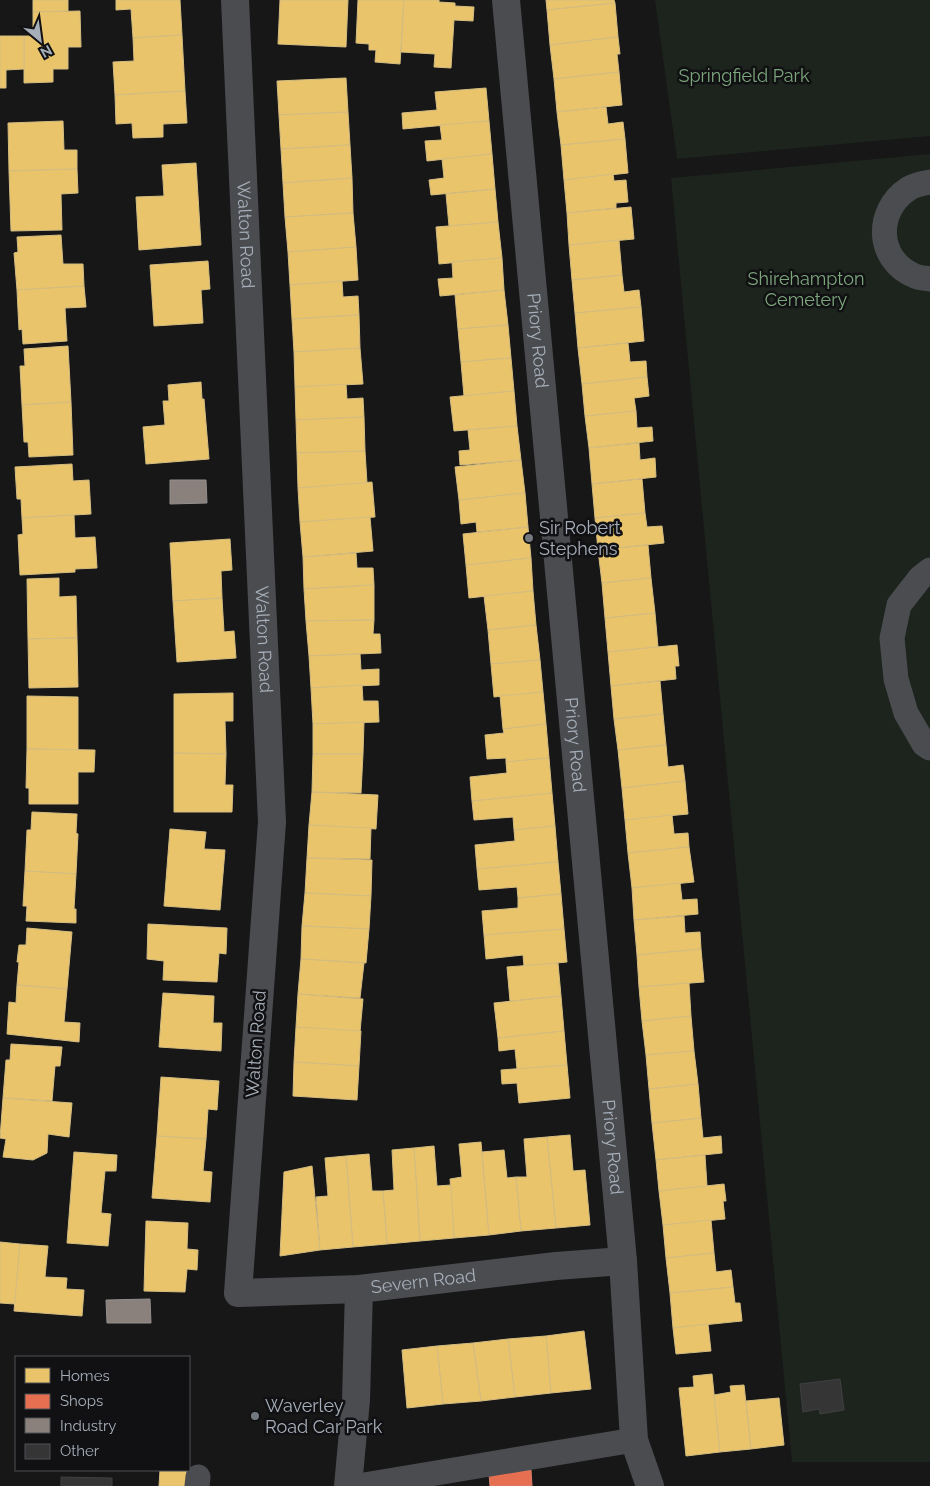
<svg xmlns="http://www.w3.org/2000/svg" width="930" height="1486" font-family="Raleway,sans-serif">
<style>
.green{fill:#1c241d}
.homes{fill:#e9c46a;stroke:#d5bd82}
.shops{fill:#e76f51;stroke:#d48270}
.industry{fill:#8a817c;stroke:#928e8e}
.building{fill:#353536;stroke:#3f4043}
.lines{fill:none;stroke-linecap:round;stroke-linejoin:round}
.service{stroke:#4a4c50;stroke-width:25}
.minor{stroke:#4a4c50;stroke-width:28}
.poi-dot{fill:#747980;stroke:#111113;stroke-width:2}
.labels{text-anchor:middle;stroke-width:5;stroke-linejoin:round;paint-order:stroke}
.park-label{font-size:18px;fill:#7ca67c;stroke:#111113}
.street-label{font-size:18px;fill:#a6aeb9;stroke:#111113}
.poi-label{font-size:18px;fill:#a6aeb9;stroke:#111113;text-anchor:start}
</style>
<rect width="100%" height="100%" fill="#171717"/>
<g class="green">
<polygon points="655,0 930,0 930,136 677,159"/>
<polygon points="930,154 930,1462 792,1462 671,178"/>
</g>
<g class="homes">
<polygon points="33,0 68,0 68,11 33,12"/>
<polygon points="116,0 180,0 182,35 133,38 131,9 116,10"/>
<polygon points="280,0 348,0 346,47 278,44"/>
<polygon points="358,0 404,0 400,64 375,62 376,50 369,50 369,44 356,43"/>
<polygon points="404,0 439,0 439,2 455,3 455,6 474,7 473,21 454,20 451,68 434,67 435,54 401,52"/>
<polygon points="546,0 614,0 615,3 547,10"/>
<polygon points="615,3 618,37 550,45 547,10"/>
<polygon points="80,11 81,47 68,47 68,69 53,69 53,82 24,83 24,36 33,36 33,12"/>
<polygon points="182,35 185,91 115,95 113,62 134,61 133,38"/>
<polygon points="0,36 24,36 24,69 6,70 6,88 0,88"/>
<polygon points="618,37 620,54 617,54 619,72 554,79 550,45"/>
<polygon points="619,72 622,105 557,112 554,79"/>
<polygon points="346,78 348,112 279,115 277,81"/>
<polygon points="486,88 489,121 403,129 402,113 437,110 435,92"/>
<polygon points="185,91 187,123 163,124 163,137 133,138 132,123 116,124 115,95"/>
<polygon points="606,107 608,124 623,122 625,139 561,145 557,112"/>
<polygon points="348,112 350,145 281,149 279,115"/>
<polygon points="63,121 64,150 77,150 77,169 9,171 8,123"/>
<polygon points="489,121 492,154 427,161 425,141 442,140 440,125"/>
<polygon points="625,139 628,173 564,180 561,145"/>
<polygon points="350,145 352,178 283,183 281,149"/>
<polygon points="492,154 495,189 431,195 429,180 444,178 442,159"/>
<polygon points="196,163 201,245 139,250 136,197 164,196 162,165"/>
<polygon points="77,169 78,193 61,194 62,230 11,231 9,171"/>
<polygon points="613,174 614,181 626,180 628,202 616,203 616,208 567,213 564,180"/>
<polygon points="352,178 353,213 285,217 283,183"/>
<polygon points="495,189 498,222 449,226 446,194"/>
<polygon points="631,207 634,239 569,245 567,213"/>
<polygon points="353,213 356,247 288,252 285,217"/>
<polygon points="498,222 502,258 439,264 436,227"/>
<polygon points="61,235 63,264 83,264 84,286 17,290 14,253 18,252 17,237"/>
<polygon points="619,240 622,275 572,280 569,245"/>
<polygon points="356,247 358,280 290,285 288,252"/>
<polygon points="502,258 504,290 440,296 438,279 453,278 452,262"/>
<polygon points="208,261 210,289 201,290 203,323 154,326 150,265"/>
<polygon points="622,275 624,292 639,290 641,307 575,313 572,280"/>
<polygon points="342,281 343,297 358,296 359,315 292,319 290,285"/>
<polygon points="84,286 86,307 65,308 67,341 23,344 22,329 19,330 17,290"/>
<polygon points="504,290 508,325 458,329 455,295"/>
<polygon points="641,307 644,341 578,348 575,313"/>
<polygon points="359,315 360,348 294,352 292,319"/>
<polygon points="508,325 511,358 461,362 458,329"/>
<polygon points="628,343 630,362 646,361 647,377 582,384 578,348"/>
<polygon points="68,346 71,402 22,405 20,366 25,366 24,349"/>
<polygon points="360,348 363,384 295,387 294,352"/>
<polygon points="511,358 514,391 464,396 461,362"/>
<polygon points="647,377 649,396 634,398 636,411 585,416 582,384"/>
<polygon points="201,382 202,399 204,399 209,459 146,464 143,427 165,425 163,401 169,401 168,385"/>
<polygon points="346,384 347,399 363,398 364,417 296,420 295,387"/>
<polygon points="514,391 517,426 454,431 450,397"/>
<polygon points="71,402 73,455 29,457 28,442 24,442 22,405"/>
<polygon points="636,411 637,428 652,427 653,441 589,448 585,416"/>
<polygon points="364,417 365,451 297,453 296,420"/>
<polygon points="517,426 521,460 460,465 459,451 470,450 468,430"/>
<polygon points="639,443 640,460 655,458 656,477 592,484 589,448"/>
<polygon points="365,451 367,483 298,488 297,453"/>
<polygon points="521,460 525,493 459,500 455,467"/>
<polygon points="72,464 73,481 89,480 91,514 22,518 21,499 17,499 15,467"/>
<polygon points="642,479 645,513 595,518 592,484"/>
<polygon points="372,482 375,517 300,522 298,488"/>
<polygon points="525,493 528,527 477,532 476,522 461,524 459,500"/>
<polygon points="645,513 647,527 662,526 664,543 598,550 595,518"/>
<polygon points="74,515 75,538 95,537 97,568 75,569 75,572 20,575 18,535 23,534 22,518"/>
<polygon points="370,517 373,551 303,557 300,522"/>
<polygon points="528,527 531,558 466,565 463,534"/>
<polygon points="230,539 232,570 221,571 222,598 173,601 170,543"/>
<polygon points="648,545 651,578 602,583 598,550"/>
<polygon points="356,553 357,568 373,568 374,585 304,589 303,557"/>
<polygon points="531,558 533,591 469,598 466,565"/>
<polygon points="59,578 59,597 76,596 77,638 28,639 27,579"/>
<polygon points="651,578 655,613 605,618 602,583"/>
<polygon points="374,585 374,620 306,621 304,589"/>
<polygon points="533,591 536,625 488,630 484,596"/>
<polygon points="222,598 224,632 234,631 236,658 177,662 173,601"/>
<polygon points="655,613 658,647 608,652 605,618"/>
<polygon points="374,620 373,634 380,634 381,653 309,656 306,621"/>
<polygon points="536,625 540,660 491,664 488,630"/>
<polygon points="77,638 78,687 29,688 28,639"/>
<polygon points="677,645 679,666 675,666 676,679 611,686 608,652"/>
<polygon points="360,654 361,670 379,669 379,685 311,688 309,656"/>
<polygon points="540,660 543,692 494,697 491,664"/>
<polygon points="660,681 663,714 614,719 611,686"/>
<polygon points="362,685 363,701 378,701 379,722 313,724 311,688"/>
<polygon points="543,692 546,724 503,729 500,696"/>
<polygon points="233,693 233,721 225,721 226,754 174,753 174,694"/>
<polygon points="27,696 78,697 78,750 27,749"/>
<polygon points="663,714 666,745 618,750 614,719"/>
<polygon points="364,722 363,754 313,754 313,724"/>
<polygon points="546,724 549,758 506,762 506,758 487,759 485,735 504,733 503,729"/>
<polygon points="666,745 668,767 683,765 685,781 622,788 618,750"/>
<polygon points="27,749 95,750 94,772 78,772 78,804 29,804 29,788 26,788"/>
<polygon points="174,753 226,754 225,785 233,785 232,812 174,812"/>
<polygon points="313,754 363,754 361,793 312,792"/>
<polygon points="549,758 552,793 472,801 470,777 507,773 506,762"/>
<polygon points="685,781 688,814 625,820 622,788"/>
<polygon points="312,792 378,795 376,829 309,825"/>
<polygon points="552,793 555,826 514,830 513,817 474,820 472,801"/>
<polygon points="32,812 77,814 76,833 78,834 76,874 25,871 27,830 31,830"/>
<polygon points="672,815 674,834 688,833 689,847 628,853 625,820"/>
<polygon points="309,825 371,828 370,859 307,858"/>
<polygon points="555,826 558,862 477,869 475,845 515,841 514,830"/>
<polygon points="170,829 206,832 204,849 225,850 220,910 164,906"/>
<polygon points="689,847 694,882 632,888 628,853"/>
<polygon points="307,858 372,860 371,896 305,893"/>
<polygon points="558,862 561,894 518,898 517,887 479,890 477,869"/>
<polygon points="25,871 76,874 74,909 76,909 76,923 26,921 27,906 23,906"/>
<polygon points="680,883 682,900 697,899 698,914 634,920 632,888"/>
<polygon points="305,893 371,896 369,929 302,926"/>
<polygon points="561,894 564,929 484,935 482,911 518,908 518,898"/>
<polygon points="684,916 685,933 700,932 701,949 637,955 634,920"/>
<polygon points="148,924 227,928 226,954 219,953 217,982 163,980 164,961 147,959"/>
<polygon points="302,926 369,929 366,963 301,959"/>
<polygon points="27,928 72,932 67,989 17,985 19,962 17,962 19,945 26,945"/>
<polygon points="564,929 567,962 524,966 523,955 486,959 484,935"/>
<polygon points="701,949 704,982 639,987 637,955"/>
<polygon points="301,959 364,963 360,998 298,994"/>
<polygon points="558,963 561,996 510,1001 507,967"/>
<polygon points="689,983 691,1016 642,1021 639,987"/>
<polygon points="17,985 67,989 64,1022 80,1023 79,1042 7,1034 9,1002 16,1003"/>
<polygon points="163,993 214,996 213,1023 222,1023 221,1051 159,1047"/>
<polygon points="298,994 363,999 360,1032 296,1027"/>
<polygon points="561,996 564,1031 498,1038 494,1003"/>
<polygon points="691,1016 694,1051 646,1055 642,1021"/>
<polygon points="296,1027 361,1031 359,1066 294,1062"/>
<polygon points="564,1031 567,1065 517,1069 515,1049 499,1051 498,1038"/>
<polygon points="11,1044 62,1047 60,1066 55,1066 52,1101 3,1098 6,1060 10,1060"/>
<polygon points="694,1051 698,1084 649,1089 646,1055"/>
<polygon points="294,1062 359,1066 357,1100 293,1096"/>
<polygon points="567,1065 570,1098 519,1103 517,1083 502,1084 501,1070"/>
<polygon points="161,1077 219,1081 217,1110 208,1109 206,1139 157,1136"/>
<polygon points="698,1084 701,1118 652,1123 649,1089"/>
<polygon points="3,1098 72,1103 69,1137 48,1134 47,1153 33,1160 3,1157 6,1139 0,1138"/>
<polygon points="701,1118 703,1138 721,1136 722,1153 656,1160 652,1123"/>
<polygon points="570,1135 573,1171 585,1170 590,1225 556,1228 547,1137"/>
<polygon points="157,1136 206,1139 203,1171 212,1172 210,1202 152,1198"/>
<polygon points="547,1137 556,1228 521,1231 516,1177 527,1177 524,1139"/>
<polygon points="481,1142 489,1235 454,1238 450,1179 462,1177 459,1144"/>
<polygon points="434,1146 437,1186 451,1185 454,1238 420,1241 414,1148"/>
<polygon points="414,1148 420,1241 387,1244 383,1191 394,1190 392,1150"/>
<polygon points="504,1150 507,1178 516,1177 521,1231 489,1235 482,1152"/>
<polygon points="74,1152 117,1155 116,1171 105,1171 101,1213 111,1214 108,1246 67,1243"/>
<polygon points="369,1154 372,1191 383,1191 387,1244 353,1247 346,1156"/>
<polygon points="705,1155 707,1186 659,1191 656,1160"/>
<polygon points="346,1156 353,1247 320,1250 316,1197 328,1196 325,1158"/>
<polygon points="312,1166 320,1250 280,1256 284,1172"/>
<polygon points="724,1184 726,1201 723,1201 725,1219 663,1225 659,1191"/>
<polygon points="711,1220 714,1253 666,1258 663,1225"/>
<polygon points="146,1221 188,1223 187,1249 198,1250 197,1270 187,1269 185,1292 144,1291"/>
<polygon points="0,1242 20,1244 15,1304 0,1303"/>
<polygon points="20,1244 48,1246 45,1277 67,1278 66,1289 84,1290 82,1316 14,1311"/>
<polygon points="714,1253 716,1272 731,1270 733,1287 670,1293 666,1258"/>
<polygon points="733,1287 735,1303 740,1303 742,1321 673,1328 670,1293"/>
<polygon points="708,1324 711,1351 676,1354 673,1328"/>
<polygon points="584,1331 591,1389 551,1393 546,1336"/>
<polygon points="546,1336 551,1393 515,1397 508,1339"/>
<polygon points="508,1339 515,1397 481,1401 473,1343"/>
<polygon points="473,1343 481,1401 443,1404 437,1346"/>
<polygon points="437,1346 443,1404 407,1408 402,1350"/>
<polygon points="712,1374 720,1452 686,1456 679,1388 694,1387 693,1376"/>
<polygon points="744,1385 751,1449 720,1452 714,1395 731,1392 730,1386"/>
<polygon points="779,1398 784,1445 751,1449 746,1401"/>
<polygon points="160,1470 189,1470 188,1486 159,1486"/>
</g>
<polygon class="shops" points="531,1470 532,1486 490,1486 489,1474"/>
<g class="industry">
<polygon points="170,480 206,480 207,503 170,504"/>
<polygon points="150,1299 151,1323 107,1323 106,1300"/>
</g>
<g class="building">
<polygon points="840,1379 844,1410 820,1414 819,1409 803,1412 800,1384"/>
<polygon points="61,1477 112,1478 112,1486 61,1486"/>
</g>
<g class="lines">
<g class="service">
<path d="M930 182C923 183 914 185 908 189 875 211 876 260 915 276 919 278 925 278 930 279"/>
<polyline points="930,570 920,578 899,605 892,638 896,679 906,713 924,744 930,748"/>
<polyline points="197,1486 198,1477"/>
<polyline points="358,1486 634,1440"/>
</g>
<g class="minor">
<path id="s1" d="M235 0 272 822 238 1293 359 1289 556 1266 623 1261"/>
<path id="s2" d="M506 0 623 1261 634 1440 650 1486"/>
<polyline points="348,1486 356,1400 359,1289"/>
</g>
</g>
<g class="poi-dot">
<circle cx="529" cy="538" r="5"/>
<circle cx="255" cy="1416" r="5"/>
</g>
<g class="labels">
<g class="park-label">
<text x="744" y="82">Springfield Park</text>
<text x="806" y="285">Shirehampton<tspan x="806" dy="21">Cemetery</tspan></text>
</g>
<g class="street-label">
<text dy="6" stroke="none"><textPath href="#s1" startOffset="235">Walton Road</textPath></text>
<text dy="6" stroke="none"><textPath href="#s2" startOffset="342">Priory Road</textPath></text>
<text dy="6" stroke="none"><textPath href="#s1" startOffset="640">Walton Road</textPath></text>
<text dy="6" stroke="none"><textPath href="#s2" startOffset="748">Priory Road</textPath></text>
<text transform="translate(256 1044) rotate(-86)" y="6">Walton Road</text>
<text dy="6" stroke="none"><textPath href="#s2" startOffset="1152">Priory Road</textPath></text>
<text dy="6" stroke="none"><textPath href="#s1" startOffset="1481">Severn Road</textPath></text>
</g>
<g class="poi-label">
<text x="539" y="534">Sir Robert<tspan x="539" dy="21">Stephens</tspan></text>
<text x="265" y="1412">Waverley<tspan x="265" dy="21">Road Car Park</tspan></text>
</g>
</g>
<rect x="15" y="1356" width="175" height="115" fill="#111113" stroke="#4d5055"/>
<rect x="25" y="1368" width="25" height="15" fill="#e9c46a" stroke="#4d5055"/>
<text x="60" y="1381" font-size="15" fill="#a6aeb9">Homes</text>
<rect x="25" y="1394" width="25" height="15" fill="#e76f51" stroke="#4d5055"/>
<text x="60" y="1406" font-size="15" fill="#a6aeb9">Shops</text>
<rect x="25" y="1418" width="25" height="15" fill="#8a817c" stroke="#4d5055"/>
<text x="60" y="1431" font-size="15" fill="#a6aeb9">Industry</text>
<rect x="25" y="1444" width="25" height="15" fill="#353536" stroke="#4d5055"/>
<text x="60" y="1456" font-size="15" fill="#a6aeb9">Other</text>
<g transform="translate(40 40) rotate(151)" stroke="#111113" stroke-width="4" paint-order="stroke">
<path d="M0-4L9 19L0 12L-9 19Z" fill="#a6aeb9"/>
<text y="-8" font-size="14" font-weight="bold" text-anchor="middle" fill="#a6aeb9">N</text>
</g>
</svg>
